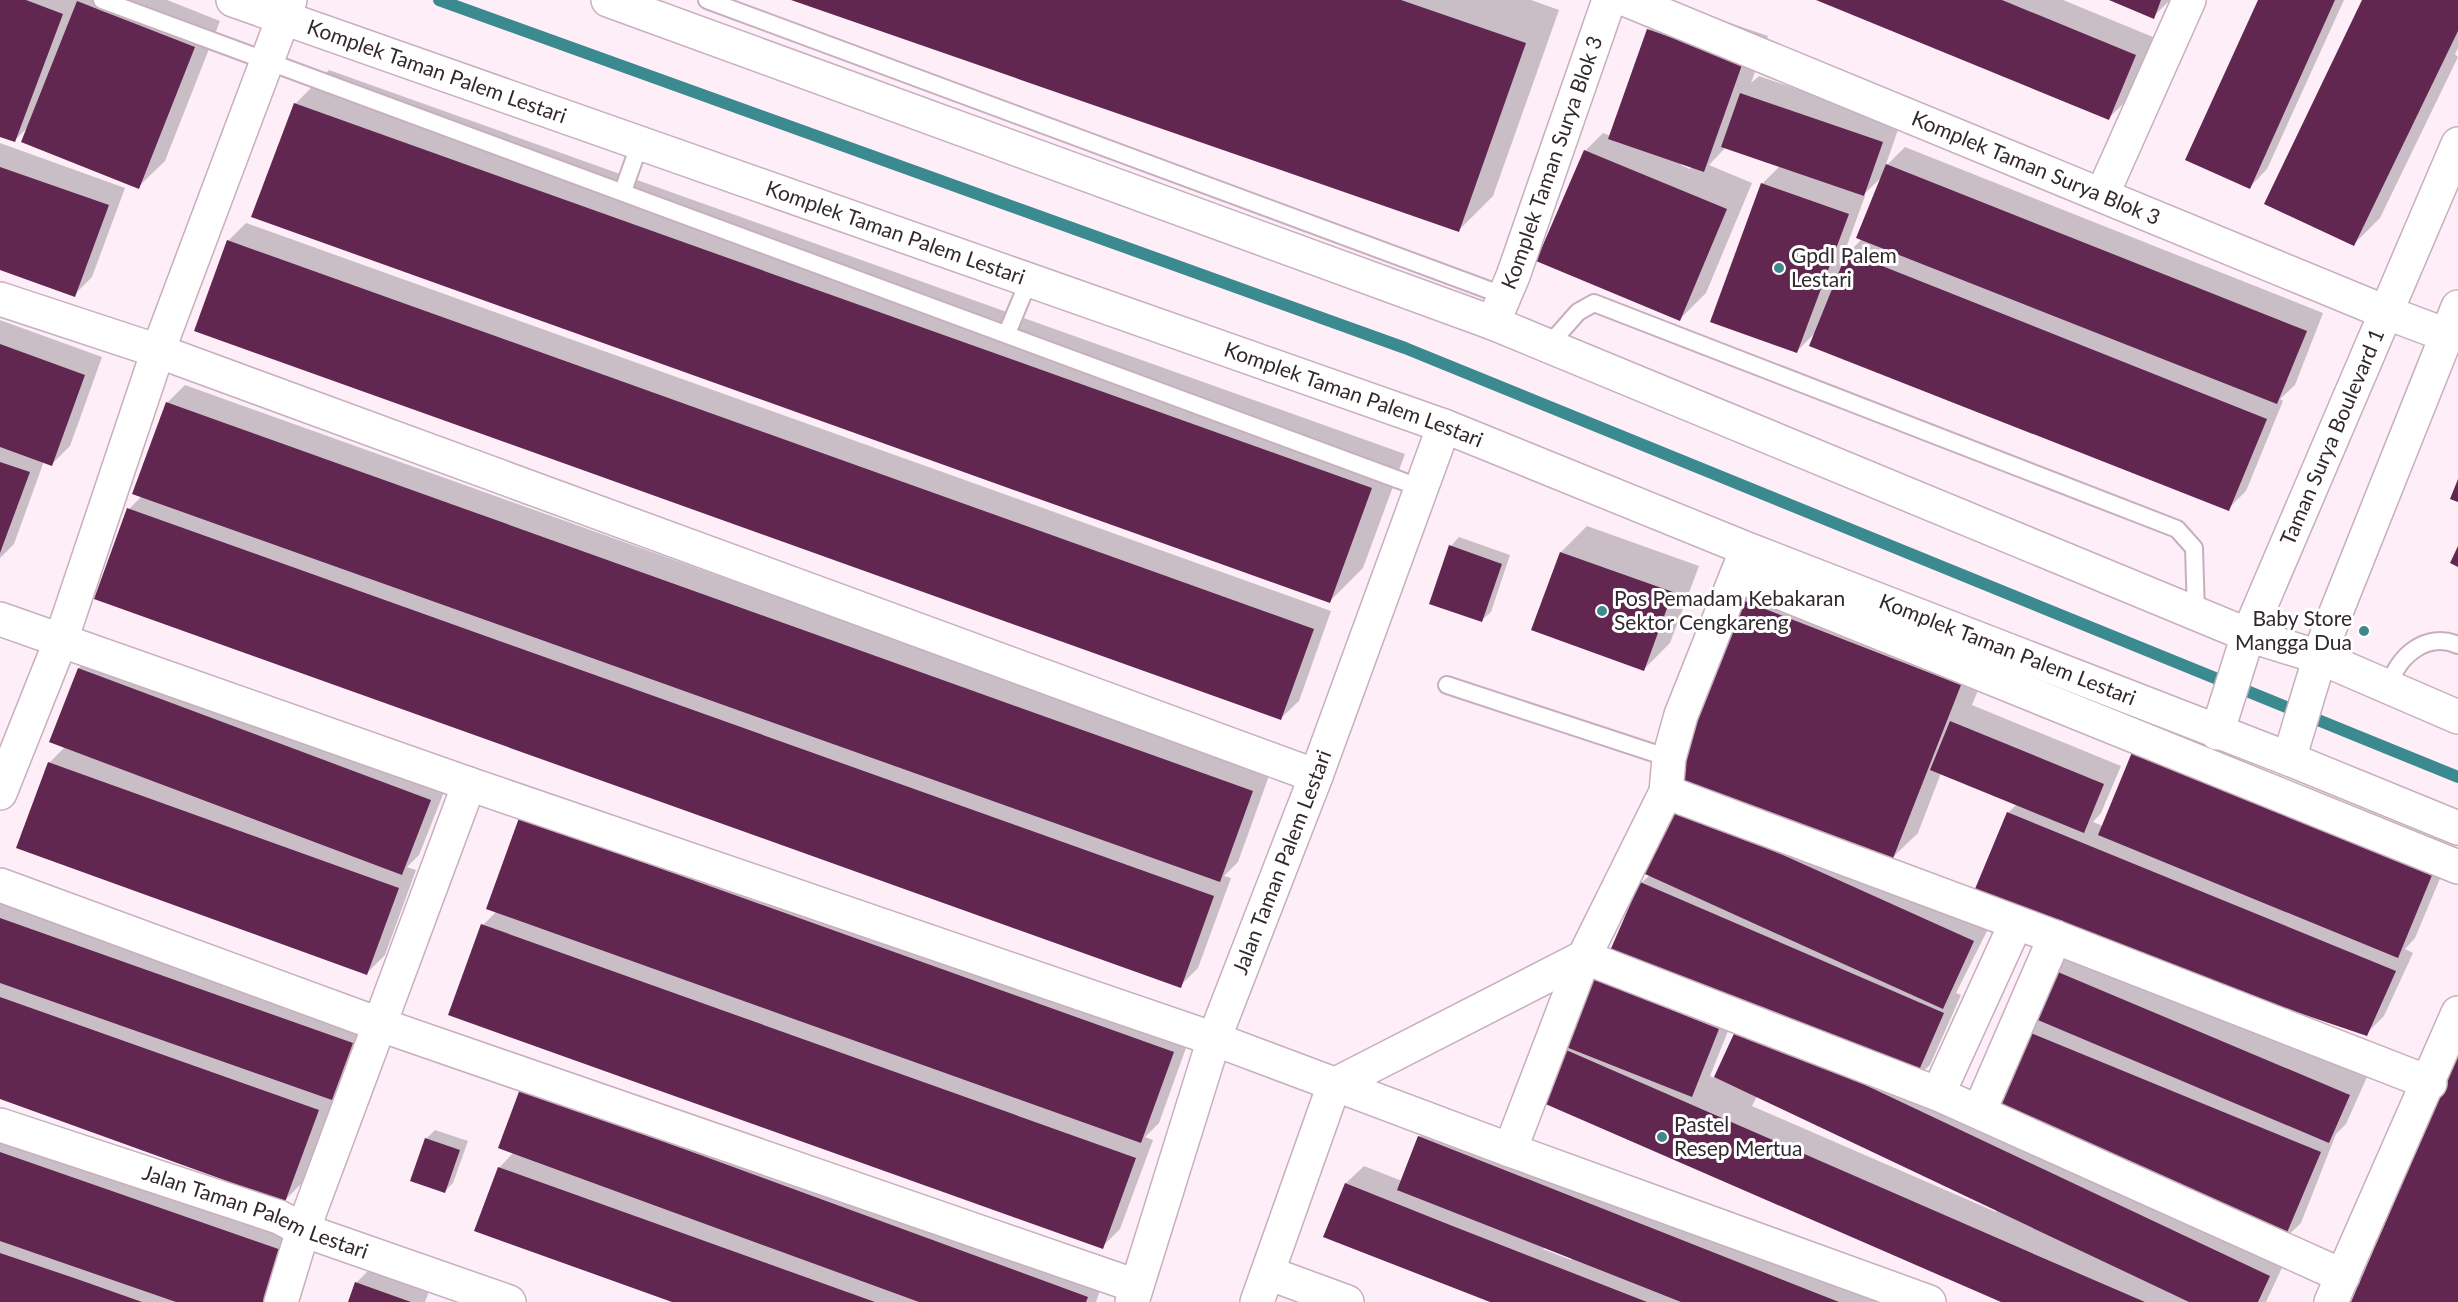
<svg xmlns="http://www.w3.org/2000/svg" width="2458" height="1302" font-family="Lato,sans-serif">
<style>
.shadow{fill:#0003;fill-rule:evenodd}
.lines{fill:none;stroke-linecap:round;stroke-linejoin:round}
.stream{stroke:#3a8a8f;stroke-width:12}
.building{fill:#622751}
.service-casing{stroke:#c7afbe;stroke-width:20}
.minor-casing{stroke:#c7afbe;stroke-width:36}
.tertiary-casing{stroke:#c7afbe;stroke-width:36}
.service{stroke:#fff;stroke-width:16}
.minor{stroke:#fff;stroke-width:33}
.tertiary{stroke:#fff;stroke-width:33}
.poi-dot{fill:#3f888b;stroke:#fff;stroke-width:2}
.labels{text-anchor:middle;stroke-width:6;stroke-linejoin:round;paint-order:stroke}
.street-label{font-size:21px;fill:#32292f;stroke:#fff}
.poi-label{font-size:21px;fill:#32292f;stroke:#fff;text-anchor:start}
</style>
<rect width="100%" height="100%" fill="#fdeef8"/>
<g class="shadow">
<polygon points="0,0 167,0 220,21 165,161 138,187 28,127 15,140 0,135"/>
<polygon points="795,0 1531,0 1559,10 1493,196 1459,230"/>
<polygon points="1821,0 2063,0 2153,37 2127,100 2109,118"/>
<polygon points="2113,0 2170,0 2153,17"/>
<polygon points="2259,0 2344,0 2267,169 2250,187"/>
<polygon points="2364,0 2458,0 2458,48 2455,54 2458,57 2380,218 2353,245"/>
<path d="M1675 4 1768 36 1751 83 1759 76 1900 124 1885 167 1905 147 2323 313 2295 385 2280 399 2283 401 2246 491 2228 509 1816 332 1797 351 1762 184 1780 166 1726 147 1709 165 1752 183 1706 293 1680 319 1585 151 1603 133 1611 136 1649 30ZM1682 163 1692 166 1690 169 1681 165ZM1883 176 1862 239 1848 253 1844 263 1841 262 1865 196 1863 195Z"/>
<polygon points="329,70 1405,454 1363,568 1330,601 295,104"/>
<polygon points="0,143 125,188 92,277 74,295 0,268"/>
<polygon points="246,223 1331,611 1299,701 1281,718 228,241"/>
<polygon points="0,320 102,357 70,446 52,464 44,461 14,544 0,558"/>
<polygon points="185,385 1270,773 1238,862 1224,876 1231,878 1198,968 1180,986 129,509 142,496 167,403"/>
<polygon points="1587,526 1699,566 1670,643 1644,669 1561,552"/>
<polygon points="1459,537 1510,555 1491,612 1482,620 1451,546"/>
<polygon points="1777,568 1994,651 1972,705 2121,766 2101,813 2093,822 2103,826 2452,850 2415,938 2405,949 2413,953 2384,1016 2366,1034 1972,900 2009,812 2017,804 1941,773 1918,833 1891,859 1743,601"/>
<polygon points="97,651 448,782 419,855 407,867 416,870 385,955 367,973 49,763 65,747 79,668"/>
<path d="M1682 784 1991 923 1956 993 1961 995 1930 1065 1913 1081 2287 1257 2266 1302H2004L1536 1098 1558 1047 1564 1041 1590 977 1608 960 1736 1011 1710 1076 1715 1078 1740 1026 1752 1013 1611 952 1641 883 1650 875 1635 868 1664 802ZM1757 1096 1997 1210 1996 1212 1752 1106Z"/>
<polygon points="521,819 1191,1034 1159,1123 1145,1137 1153,1140 1120,1229 1102,1247 483,925 497,911"/>
<polygon points="0,894 369,1025 349,1080 335,1095 303,1182 285,1200 0,1098"/>
<polygon points="2065,950 2367,1077 2346,1124 2336,1134 2301,1223 2283,1240 1989,1110"/>
<polygon points="522,1090 1104,1279 1096,1302 676,1302 499,1168 514,1152"/>
<path d="M1437 1119 1902 1302H1494L1325 1236 1346 1183 1364 1166 1402 1181 1419 1137ZM1545 1247 1572 1257 1571 1260 1543 1249Z"/>
<polygon points="0,1129 304,1234 279,1302 0,1302"/>
<polygon points="435,1130 468,1141 453,1183 445,1191 426,1139"/>
<polygon points="382,1257 435,1275 425,1302 349,1302 356,1283"/>
</g>
<g class="lines">
<polyline class="stream" points="439,0 1405,348 2458,777"/>
</g>
<g class="building">
<polygon points="0,0 26,0 63,14 15,142 0,137"/>
<polygon points="791,0 1401,0 1526,43 1459,232"/>
<polygon points="1816,0 2002,0 2136,55 2109,120"/>
<polygon points="2109,0 2161,0 2154,19"/>
<polygon points="2258,0 2335,0 2250,189 2185,160"/>
<polygon points="2362,0 2458,0 2458,31 2354,246 2264,204"/>
<polygon points="77,1 195,47 139,189 21,142"/>
<polygon points="1647,29 1743,62 1704,172 1608,139"/>
<polygon points="1740,93 1883,142 1864,196 1721,147"/>
<polygon points="294,103 1372,488 1330,603 251,217"/>
<polygon points="1584,150 1727,209 1680,321 1536,261"/>
<polygon points="1886,164 2307,331 2277,404 1856,238"/>
<polygon points="0,167 109,205 75,297 0,270"/>
<polygon points="1761,183 1849,214 1797,353 1710,322"/>
<polygon points="227,240 1314,629 1281,720 194,331"/>
<polygon points="1847,252 2267,419 2229,511 1809,346"/>
<polygon points="0,344 85,375 52,466 0,447"/>
<polygon points="166,402 1253,791 1220,882 132,494"/>
<polygon points="0,462 30,472 0,553"/>
<polygon points="2458,479 2458,502 2450,499"/>
<polygon points="127,508 1214,896 1181,988 94,599"/>
<polygon points="1449,545 1502,564 1482,622 1429,604"/>
<polygon points="2458,546 2458,567 2450,563"/>
<polygon points="1560,552 1673,592 1644,671 1531,630"/>
<polygon points="1742,600 1961,685 1892,861 1673,776"/>
<polygon points="78,668 431,800 402,875 49,742"/>
<polygon points="1950,721 2104,784 2084,833 1930,770"/>
<polygon points="2135,745 2435,868 2398,958 2098,835"/>
<polygon points="48,762 399,888 367,975 16,848"/>
<polygon points="1663,801 1974,941 1943,1009 1634,869"/>
<polygon points="2007,812 2396,971 2367,1036 1970,901"/>
<polygon points="519,818 1174,1052 1141,1143 486,909"/>
<polygon points="1640,882 1944,1013 1913,1084 1609,953"/>
<polygon points="0,918 353,1043 332,1100 0,983"/>
<polygon points="481,924 1136,1158 1103,1249 448,1015"/>
<polygon points="2046,967 2350,1095 2329,1143 2026,1015"/>
<polygon points="1589,977 1719,1029 1692,1097 1561,1045"/>
<polygon points="0,997 319,1110 285,1202 0,1099"/>
<polygon points="1738,1025 2270,1276 2258,1302 2189,1302 1714,1077"/>
<polygon points="2021,1029 2321,1152 2283,1242 1987,1111"/>
<polygon points="1557,1046 2043,1258 2145,1302 2001,1302 1534,1099"/>
<polygon points="2458,1055 2458,1302 2351,1302"/>
<polygon points="520,1089 1050,1283 1088,1297 1086,1302 919,1302 782,1252 498,1148"/>
<polygon points="1418,1136 1553,1189 1839,1302 1681,1302 1628,1281 1397,1190"/>
<polygon points="425,1138 460,1150 445,1193 410,1181"/>
<polygon points="0,1152 287,1252 269,1302 176,1302 0,1241"/>
<polygon points="498,1167 875,1302 672,1302 474,1231"/>
<polygon points="1345,1183 1450,1225 1647,1302 1490,1302 1323,1237"/>
<polygon points="0,1253 77,1279 142,1302 0,1302"/>
<polygon points="355,1282 411,1302 348,1302"/>
</g>
<g class="lines">
<defs>
<g id="service">
<polyline points="102,0 1421,488"/>
<polyline points="707,0 1505,296"/>
<polyline points="623,191 640,143"/>
<polyline points="1007,333 1029,280"/>
<polyline points="1547,347 1578,312 1594,303 2177,529 2194,548 2196,613"/>
<polyline points="1447,685 1669,758"/>
<path d="M2389 688C2396 657 2426 631 2458 645"/>
</g>
<g id="minor">
<path id="s1" d="M1627 0 2385 312 2446 335"/>
<polyline points="2102,195 2189,0"/>
<polyline points="0,299 158,351 1316,776"/>
<path id="s2" d="M1493 323 1513 276 1609 0"/>
<polyline points="1737,575 2458,867"/>
<polyline points="0,619 469,784 1214,1039 1510,1150 1929,1302"/>
<polyline points="1666,792 2055,937 2430,1083"/>
<polyline points="0,793 61,640 158,351 290,0"/>
<polyline points="0,885 381,1025 1136,1286"/>
<polyline points="1938,1094 2016,923"/>
<polyline points="1979,1112 2055,937"/>
<path id="s3" d="M0 1125 279 1217 303 1230 509 1302"/>
<polyline points="1510,1150 1584,957 1666,792 1669,758 1681,715 1745,554"/>
<polyline points="1268,1273 1347,1302"/>
<polyline points="281,1302 303,1230 469,784"/>
<path id="s4" d="M1132 1302 1214 1039 1316 776 1444 426"/>
<polyline points="1257,1302 1334,1085 1584,957 1938,1094 2343,1276"/>
<polyline points="2331,1302 2458,1013"/>
</g>
<g id="tertiary">
<path id="s5" d="M233 0 1444 426 1747 549 2289 759 2458 828"/>
<polyline points="608,0 1493,323 2248,635 2319,657 2458,717"/>
<path id="s6" d="M2217 733 2248 635 2458 144"/>
<polyline points="2289,759 2325,640 2458,307"/>
</g>
</defs>
<use href="#service" class="service-casing"/>
<use href="#minor" class="minor-casing"/>
<use href="#tertiary" class="tertiary-casing"/>
<use href="#service" class="service"/>
<use href="#minor" class="minor"/>
<use href="#tertiary" class="tertiary"/>
</g>
<g class="poi-dot">
<circle cx="1779" cy="268" r="6"/>
<circle cx="1602" cy="611" r="6"/>
<circle cx="2364" cy="631" r="6"/>
<circle cx="1662" cy="1137" r="6"/>
</g>
<g class="labels">
<g class="street-label">
<text dy="7" stroke="none"><textPath href="#s5" startOffset="216">Komplek Taman Palem Lestari</textPath></text>
<text dy="7" stroke="none"><textPath href="#s2" startOffset="171">Komplek Taman Surya Blok 3</textPath></text>
<text dy="7" stroke="none"><textPath href="#s1" startOffset="442">Komplek Taman Surya Blok 3</textPath></text>
<text dy="7" stroke="none"><textPath href="#s5" startOffset="702">Komplek Taman Palem Lestari</textPath></text>
<text dy="7" stroke="none"><textPath href="#s5" startOffset="1188">Komplek Taman Palem Lestari</textPath></text>
<text dy="7" stroke="none"><textPath href="#s6" startOffset="318">Taman Surya Boulevard 1</textPath></text>
<text dy="7" stroke="none"><textPath href="#s5" startOffset="1890">Komplek Taman Palem Lestari</textPath></text>
<text dy="7" stroke="none"><textPath href="#s4" startOffset="465">Jalan Taman Palem Lestari</textPath></text>
<text dy="7" stroke="none"><textPath href="#s3" startOffset="270">Jalan Taman Palem Lestari</textPath></text>
</g>
<g class="poi-label">
<text x="1791" y="263">GpdI Palem<tspan x="1791" dy="24">Lestari</tspan></text>
<text x="1614" y="606">Pos Pemadam Kebakaran<tspan x="1614" dy="24">Sektor Cengkareng</tspan></text>
<text x="2352" y="626" text-anchor="end">Baby Store<tspan x="2352" dy="24">Mangga Dua</tspan></text>
<text x="1674" y="1132">Pastel<tspan x="1674" dy="24">Resep Mertua</tspan></text>
</g>
</g>
</svg>
